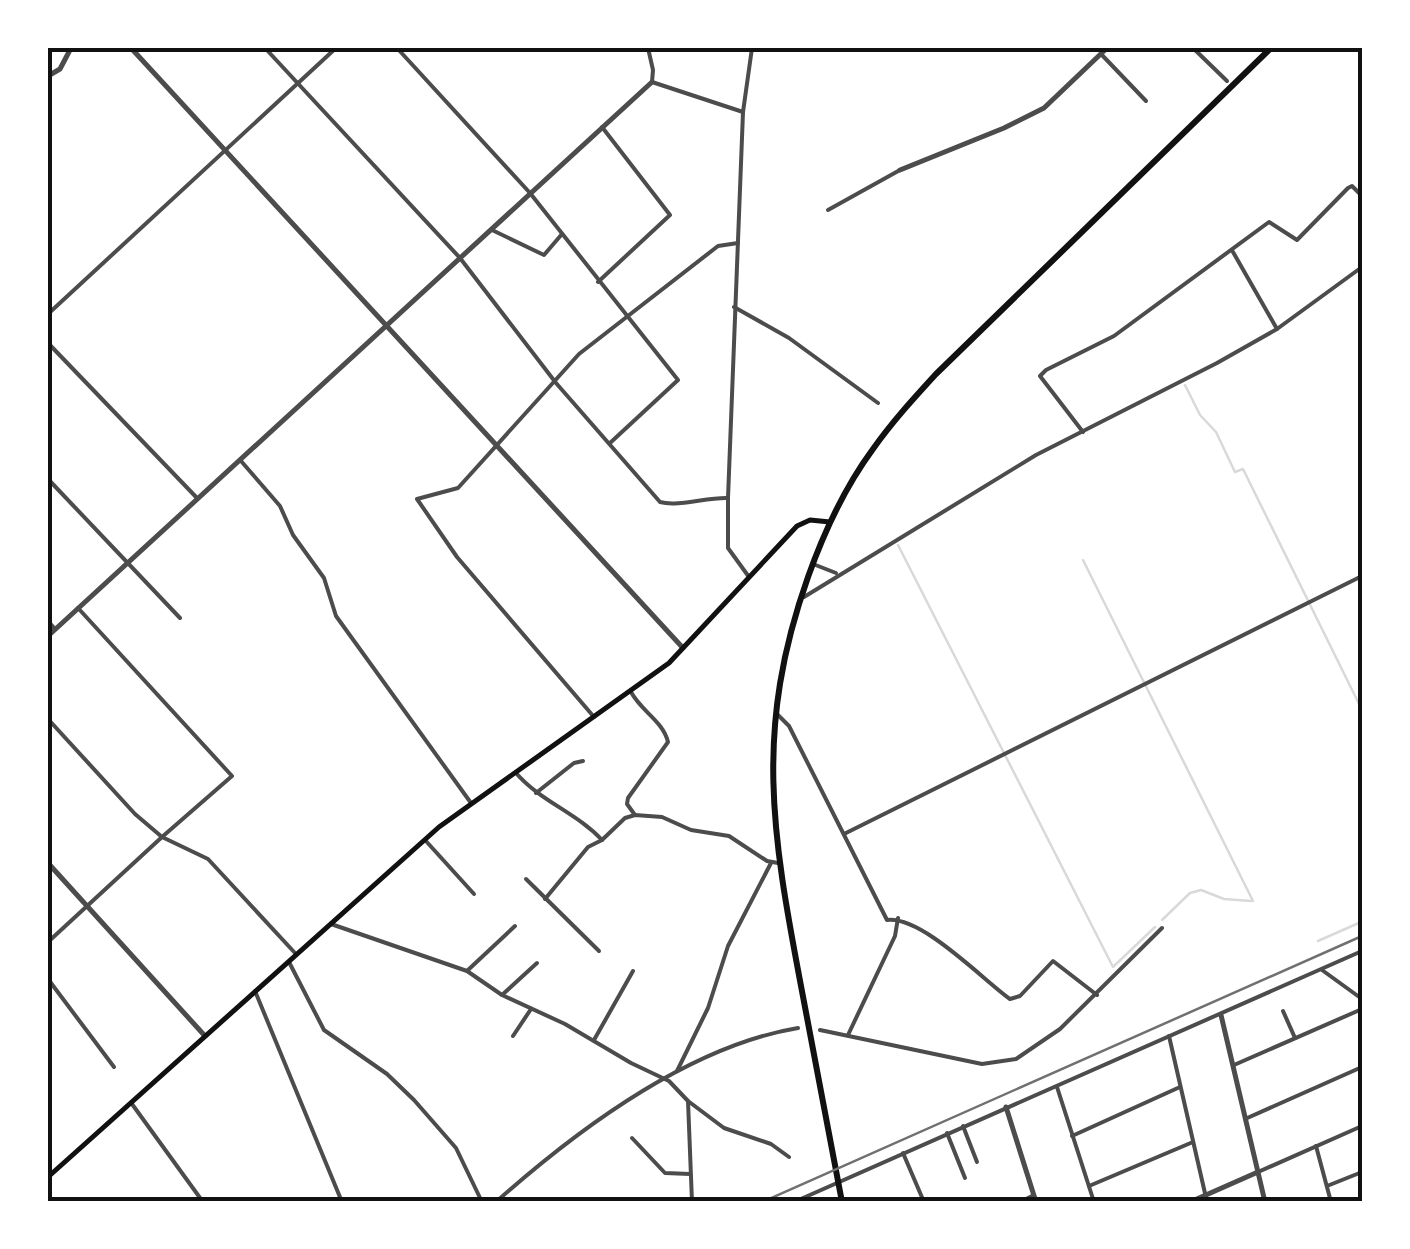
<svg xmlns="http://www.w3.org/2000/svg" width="1410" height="1249" font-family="'IBM Plex Sans',sans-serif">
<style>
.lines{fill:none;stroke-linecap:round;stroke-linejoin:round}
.stream{stroke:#d9d9d9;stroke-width:2.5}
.minor{stroke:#4c4c4c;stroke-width:4}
.tertiary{stroke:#4c4c4c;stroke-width:5}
.secondary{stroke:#111;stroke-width:5}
.trunk{stroke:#111;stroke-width:6}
.rail{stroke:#707070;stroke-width:2.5}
.neatline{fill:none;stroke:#111;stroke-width:4}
</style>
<rect width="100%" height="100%" fill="#fff"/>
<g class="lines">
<g class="stream">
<polyline points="1185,385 1200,415 1216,432 1235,472 1243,469 1362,710"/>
<polyline points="898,545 1113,967 1155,927"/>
<polyline points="1083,560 1253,901"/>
<polyline points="1162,920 1190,893 1201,890 1224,899 1251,901"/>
<polyline points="1318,941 1361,922"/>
</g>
<g class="minor">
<path d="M265 48 460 258 556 383 660 502C678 507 707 497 728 498"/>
<polyline points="397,48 530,193 678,380 610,443"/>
<polyline points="648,48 653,70 652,82 743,112"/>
<polyline points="1193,48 1227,81"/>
<polyline points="1101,54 1146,101"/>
<polyline points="828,210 900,170"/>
<polyline points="492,230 544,255 562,234"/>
<polyline points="1233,252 1277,329"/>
<polyline points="598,282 670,215 602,127"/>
<polyline points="734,307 789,338 878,403"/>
<polyline points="48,314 336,48"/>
<polyline points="48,343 197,498"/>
<polyline points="1083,432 1040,376 1046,370 1114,336 1269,222 1297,240 1348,188 1352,186 1362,196"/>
<polyline points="241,461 280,506 293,535 324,578 336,616 471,803"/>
<polyline points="48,479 180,618"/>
<polyline points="813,564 836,573"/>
<polyline points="749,577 728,548 728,498 743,112 752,48"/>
<polyline points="804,597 1036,455 1217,363 1277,329 1362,267"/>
<polyline points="48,621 55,629"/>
<path d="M631 692C641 711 663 721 668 742L628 798 627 804 635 815"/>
<path d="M777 714 789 726 887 920C922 916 982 979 1010 999L1020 996 1053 961 1097 995"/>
<polyline points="594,717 457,557 417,499 458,488 579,354 718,246 738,243"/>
<polyline points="48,719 135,814 162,837 232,776 78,608"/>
<path d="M516 773C540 801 577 813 602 840"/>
<polyline points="536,793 574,763 583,761"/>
<polyline points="844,834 1362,576"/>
<polyline points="425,840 474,894"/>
<polyline points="526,879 599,951"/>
<polyline points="545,899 588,847 602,840 625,818 635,815 662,817 691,830 729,836 767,861 778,863"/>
<polyline points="331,924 467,971 502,995 565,1024 631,1063 669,1081 688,1101 724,1128 771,1144 789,1157"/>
<polyline points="48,942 162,837 208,859 295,953"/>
<polyline points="289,962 324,1030 387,1074 414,1100 456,1148 482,1202"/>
<polyline points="468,970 515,926"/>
<polyline points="1322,970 1362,999"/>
<polyline points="48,979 114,1067"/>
<polyline points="255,991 342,1202"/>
<polyline points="502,995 537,963"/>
<polyline points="1283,1011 1295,1038"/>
<polyline points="820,1030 982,1064 1016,1059 1060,1029 1162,928"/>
<polyline points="848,1035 895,936 898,918"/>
<polyline points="513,1036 531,1009"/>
<polyline points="1169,1036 1207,1202"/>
<polyline points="594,1040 633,971"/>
<polyline points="1234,1065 1362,1009"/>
<polyline points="677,1071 708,1008 728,946 771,863"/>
<polyline points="1057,1087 1094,1202"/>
<polyline points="688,1101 692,1202"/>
<polyline points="132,1104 203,1202"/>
<polyline points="1245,1119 1362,1067"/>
<polyline points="963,1126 977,1162"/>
<polyline points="947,1133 965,1178"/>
<polyline points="1072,1136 1180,1087"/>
<polyline points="632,1138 665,1173 690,1174"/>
<polyline points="1316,1146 1331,1202"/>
<polyline points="903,1153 924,1202"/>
<polyline points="1258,1172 1362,1126"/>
<polyline points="1089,1186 1193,1142"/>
<polyline points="1327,1186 1362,1172"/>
<path d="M496 1202C577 1130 690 1046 798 1028"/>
<polyline points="794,1202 1362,951"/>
<polyline points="1020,1202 1034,1195"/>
</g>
<g class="tertiary">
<polyline points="131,48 683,648"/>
<polyline points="48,76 60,69 71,48"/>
<polyline points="900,170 1004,128 1044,108 1107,48"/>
<polyline points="48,636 652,82"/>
<polyline points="48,863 205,1036"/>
<polyline points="1221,1015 1265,1202"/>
<polyline points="1006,1107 1036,1202"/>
<polyline points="1190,1202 1258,1172"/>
</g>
<polyline class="secondary" points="48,1177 439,827 669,663 797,526 810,520 830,522"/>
<path class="trunk" d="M842 1202C829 1130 815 1058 801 986 772 833 754 729 808 577 824 532 845 487 873 449 892 422 914 398 936 374L1271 48"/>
<polyline class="rail" points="762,1202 1362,936"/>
</g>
<rect width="1410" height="1249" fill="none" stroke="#ffffff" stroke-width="100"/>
<rect x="50" y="50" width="1310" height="1149" class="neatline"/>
</svg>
